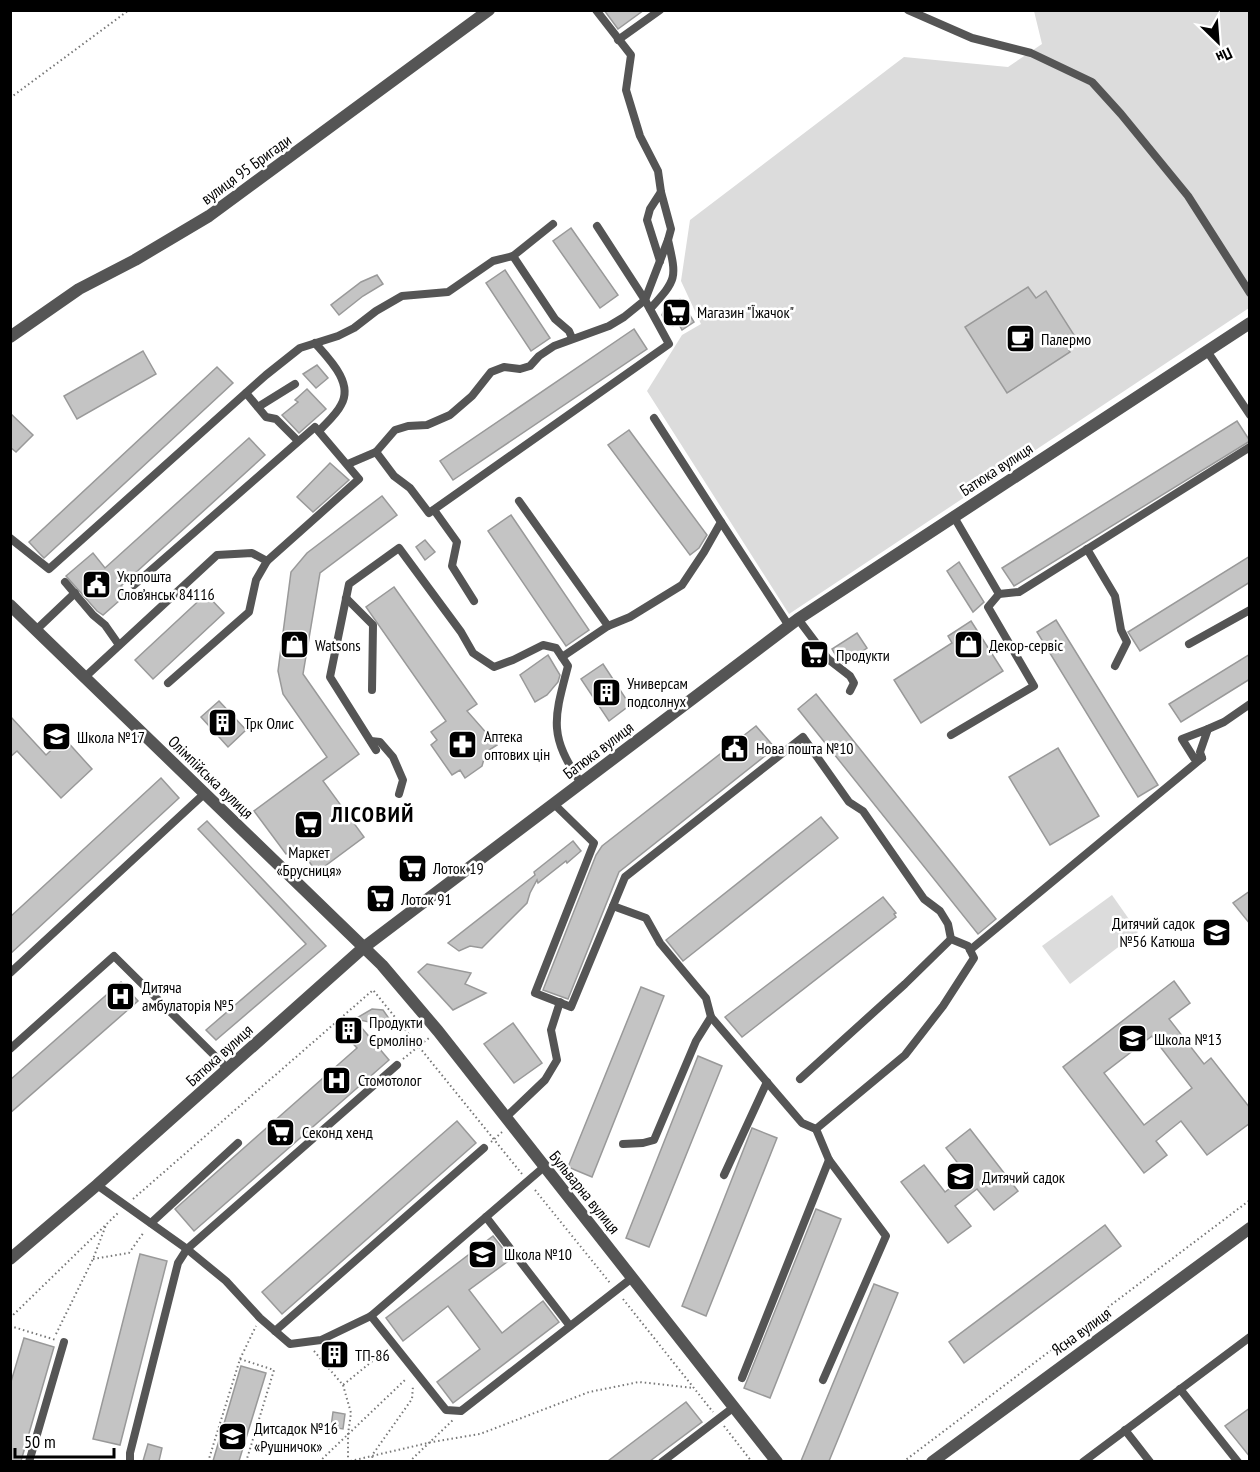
<svg xmlns="http://www.w3.org/2000/svg" width="1260" height="1472" font-family="'PT Sans Narrow',sans-serif">
<style>
.green{fill:#dcdcdc}
.building{fill:#c4c4c4;stroke:#999;stroke-width:1.5;fill-rule:evenodd}
.lines{fill:none;stroke-linecap:round;stroke-linejoin:round}
.path{stroke:#777;stroke-width:2;stroke-dasharray:1.5 3;stroke-linecap:butt}
.service{stroke:#555;stroke-width:8}
.minor{stroke:#555;stroke-width:12}
.tertiary{stroke:#555;stroke-width:12}
.labels{text-anchor:middle;stroke-width:5;stroke-linejoin:round;paint-order:stroke}
.street-label{font-size:16px;fill:#000;stroke:#fff}
.poi-label{font-size:16px;fill:#000;stroke:#fff;text-anchor:start}
.district-label{font-size:22px;font-weight:bold;letter-spacing:1.5px;fill:#000;stroke:#fff}
</style>
<rect width="100%" height="100%" fill="#fff"/>
<g class="green">
<polygon points="1034,11 1249,11 1249,308 789,614 647,391 682,335 701,324 681,281 690,220 904,57 1008,67 1042,44"/>
<polygon points="1112,895 1138,932 1070,984 1042,946"/>
</g>
<g class="building">
<polygon points="604,10 644,10 618,29"/>
<polygon points="571,228 618,295 600,308 553,241"/>
<polygon points="505,270 550,338 531,351 486,283"/>
<polygon points="377,275 383,284 363,296 339,315 331,305 361,282"/>
<polygon points="1028,287 1036,298 1046,291 1074,335 1064,342 1070,352 1007,393 965,327"/>
<polygon points="680,299 694,322 682,330 678,323 673,326 667,324 662,315 665,308"/>
<polygon points="634,329 647,349 453,480 440,461"/>
<polygon points="143,351 156,374 77,419 64,396"/>
<polygon points="317,365 328,378 316,388 303,374"/>
<polygon points="217,367 233,383 44,558 40,554 29,542"/>
<polygon points="307,389 326,409 299,433 282,415 298,402 295,400"/>
<polygon points="10,413 33,435 16,452 10,447"/>
<polygon points="1237,421 1250,441 1014,586 1002,568"/>
<polygon points="629,430 707,535 699,548 690,555 608,445"/>
<polygon points="249,438 265,455 121,586 128,593 103,615 97,611 66,576 93,553 105,568"/>
<polygon points="330,463 349,480 313,512 297,497"/>
<polygon points="382,496 397,515 320,573 303,674 359,754 323,781 364,837 317,872 297,846 286,854 254,811 327,757 283,694 278,671 291,572 307,553"/>
<polygon points="511,515 589,630 566,646 488,531"/>
<polygon points="425,540 435,552 425,560 416,547"/>
<polygon points="1250,556 1250,582 1140,651 1128,632"/>
<polygon points="959,562 984,602 973,612 947,571"/>
<polygon points="394,587 477,704 467,711 497,745 486,752 482,766 465,778 460,770 452,775 431,745 437,740 431,732 446,721 366,607"/>
<polygon points="206,594 224,613 153,679 135,660"/>
<polygon points="1056,620 1158,785 1138,797 1037,632"/>
<polygon points="971,621 1003,671 921,723 894,680 952,643 948,636"/>
<polygon points="857,633 867,648 844,664 838,659 832,649"/>
<polygon points="1250,654 1250,679 1181,722 1169,704"/>
<polygon points="548,655 560,675 558,682 547,695 535,702 520,675"/>
<polygon points="603,664 630,705 609,721 581,679"/>
<polygon points="816,694 996,919 978,934 798,709"/>
<polygon points="219,701 246,730 228,747 201,717"/>
<polygon points="10,716 46,755 64,738 92,769 61,798 17,751 10,757"/>
<polygon points="756,726 775,748 619,872 568,999 543,990 596,855 602,846"/>
<polygon points="1058,748 1099,816 1050,845 1009,777"/>
<polygon points="161,778 179,798 10,954 10,917"/>
<polygon points="821,817 838,838 683,961 666,940"/>
<polygon points="207,821 326,946 216,1040 206,1030 306,944 198,829"/>
<polygon points="573,841 581,851 567,863 566,861 538,883 537,880 530,893 527,903 482,948 470,946 459,951 448,943 535,875 534,872"/>
<polygon points="1250,891 1250,924 1233,903"/>
<polygon points="883,897 896,913 894,914 896,917 742,1037 725,1017"/>
<polygon points="427,964 471,973 465,984 486,993 453,1010 418,972"/>
<path d="M1174 981 1190 1003 1169 1019 1204 1064 1211 1058 1250 1108V1123L1207 1155 1181 1121 1156 1141 1167 1155 1144 1173 1063 1067ZM1152 1036 1192 1088 1144 1125 1104 1073Z"/>
<polygon points="121,982 138,1001 10,1113 10,1080"/>
<polygon points="641,987 664,996 592,1177 568,1167"/>
<polygon points="372,1009 383,1010 390,1020 383,1025 355,1019"/>
<polygon points="355,1020 389,1060 194,1231 175,1209 357,1048 341,1031"/>
<polygon points="513,1023 542,1063 514,1083 484,1044"/>
<polygon points="698,1056 722,1066 649,1247 626,1238"/>
<polygon points="457,1121 476,1143 282,1314 262,1292"/>
<polygon points="752,1128 777,1138 706,1316 682,1306"/>
<polygon points="970,1129 1018,1191 994,1210 977,1189 955,1206 971,1226 948,1243 901,1182 924,1165 945,1192 967,1175 946,1148"/>
<polygon points="816,1209 841,1219 770,1398 744,1388"/>
<polygon points="1105,1225 1121,1246 964,1363 949,1342"/>
<polygon points="493,1236 511,1259 469,1290 502,1333 543,1301 559,1322 453,1403 437,1382 480,1349 448,1306 403,1341 386,1318"/>
<polygon points="140,1254 167,1261 120,1445 93,1439"/>
<polygon points="874,1284 898,1293 829,1461 801,1461"/>
<polygon points="24,1338 54,1347 21,1461 10,1461 10,1385"/>
<polygon points="334,1343 345,1358 334,1366 323,1351"/>
<polygon points="241,1366 266,1373 239,1461 213,1461"/>
<polygon points="686,1402 702,1422 650,1461 608,1461"/>
<polygon points="1250,1408 1250,1457 1225,1426"/>
<polygon points="333,1412 345,1414 343,1429 331,1427"/>
<polygon points="148,1444 162,1448 159,1461 143,1461"/>
</g>
<g class="lines">
<g class="path">
<polyline points="10,98 129,10"/>
<polyline points="403,1059 429,1038"/>
<polyline points="491,1142 502,1132"/>
<polyline points="535,1190 610,1283"/>
<polyline points="133,1199 373,990 522,1174"/>
<polyline points="93,1259 129,1253 144,1232"/>
<polyline points="623,1299 713,1412"/>
<polyline points="10,1318 118,1213"/>
<polyline points="10,1326 56,1340"/>
<polyline points="56,1334 93,1259 106,1225"/>
<polyline points="314,1351 343,1385 386,1350"/>
<polyline points="240,1359 274,1370 246,1462"/>
<polyline points="343,1385 351,1413 348,1434 348,1461"/>
<polyline points="724,1426 752,1462"/>
<polyline points="208,1462 240,1359 256,1326"/>
<polyline points="319,1462 406,1379"/>
<polyline points="346,1462 432,1442 480,1434 589,1392 639,1382 694,1388"/>
<polyline points="371,1462 373,1454 412,1399 413,1386"/>
<polyline points="409,1462 453,1420"/>
<polyline points="903,1462 1250,1200"/>
</g>
<g class="service">
<polyline points="596,10 631,55 626,90 640,136 658,171 661,192"/>
<polyline points="908,10 972,38 1031,53 1092,82 1121,114 1188,196 1250,293"/>
<polyline points="618,40 660,10"/>
<polyline points="513,256 555,319 569,331 572,338"/>
<polyline points="660,261 647,220 650,209 661,192 671,229 668,240"/>
<path d="M315 343C329 359 354 383 341 405 336 415 326 423 319 431"/>
<polyline points="1207,351 1250,415"/>
<polyline points="246,393 266,417 276,419 298,441"/>
<polyline points="258,407 295,384"/>
<polyline points="654,418 721,522"/>
<path d="M376 452 395 430 408 426 427 425 450 415 472 396 491 372 504 367 520 369 530 366 539 356 554 346 609 326 624 317 645 300 668 240C677 279 677 279 650 309"/>
<polyline points="348,464 376,452 394,476 410,488 429,513 669,344 645,300 597,226"/>
<polyline points="519,501 608,626 562,657"/>
<polyline points="434,510 457,542 452,566 474,601"/>
<polyline points="10,538 49,569 266,375 300,348 338,336 354,328 376,311 402,296 448,292 493,261 513,256 553,224"/>
<polyline points="1087,549 1115,596 1121,630 1127,642 1115,666"/>
<polyline points="65,582 93,615 105,625 119,645"/>
<polyline points="134,585 315,427 359,479 267,561"/>
<polyline points="999,594 1019,592 1250,447"/>
<polyline points="346,598 373,625 372,690"/>
<polyline points="798,619 828,659 850,676 854,683 850,691"/>
<polyline points="608,626 630,617 682,585 704,552 721,522 789,626"/>
<polyline points="36,630 75,593"/>
<polyline points="1189,644 1250,610"/>
<polyline points="85,677 217,555 252,553 267,561 256,580 249,612 168,683"/>
<polygon points="1208,729 1200,752 1202,758 1194,758 1182,739"/>
<polyline points="1208,729 1224,722 1250,704"/>
<polyline points="951,735 1034,686 988,607 999,594 954,517"/>
<polyline points="371,741 380,742 393,757 403,780 399,794"/>
<path d="M376 750 330 677 349 584 399 548 461 632 473 653 494 667 513 660 543 645 556 648 568 666C554 719 548 735 581 783"/>
<polyline points="554,804 594,843 535,993 571,1007 625,877 803,737 849,802 863,811 924,899 940,911 948,924 951,939"/>
<polyline points="613,906 646,918 660,943 706,998 711,1017 802,1123 816,1129"/>
<polyline points="970,950 1202,758"/>
<polyline points="10,973 204,794"/>
<polyline points="10,1049 114,956 228,1069"/>
<polyline points="800,1079 905,984 951,939 968,946 974,958 943,1006 905,1055 816,1129 829,1160 886,1236 823,1380"/>
<polyline points="505,1118 545,1080 557,1060 551,1030 560,1002"/>
<polyline points="623,1144 643,1143 654,1140 696,1041 711,1017"/>
<polyline points="724,1175 767,1082"/>
<polyline points="97,1185 187,1249 226,1281 260,1318 290,1344 321,1340 371,1316 544,1167"/>
<polyline points="486,1217 570,1326"/>
<polyline points="151,1223 238,1143"/>
<polyline points="371,1316 446,1410 461,1411 632,1278"/>
<polyline points="275,1331 484,1148"/>
<polyline points="742,1378 829,1160"/>
<polyline points="1180,1389 1238,1462"/>
<polyline points="1125,1430 1150,1462"/>
<polyline points="29,1462 64,1342"/>
<polyline points="130,1462 130,1453 178,1263 187,1249 397,1065"/>
<polyline points="662,1462 734,1407"/>
<polyline points="1083,1462 1250,1337"/>
</g>
<g class="minor">
<polyline points="10,337 79,289 135,260 209,216 489,10"/>
<polyline points="10,605 382,965 438,1031 777,1462"/>
</g>
<g class="tertiary">
<polyline points="10,1259 97,1185 363,948 798,619 1250,323"/>
<polyline points="932,1462 1250,1228"/>
</g>
</g>
<defs>
<symbol id="supermarket-square" viewBox="-11 -11 22 22"><rect x="-9" y="-9" width="18" height="18" rx="4" fill="#000" stroke="#fff"/><path d="M-6-5.5h2.5l.6 2H6L4.5 2H-2.5L-4.4-4H-6ZM-1.5 3.2a1.3 1.3 0 1 0 .1 0ZM3 3.2a1.3 1.3 0 1 0 .1 0Z" fill="#fff"/></symbol>
<symbol id="cafe-square" viewBox="-11 -11 22 22"><rect x="-9" y="-9" width="18" height="18" rx="4" fill="#000" stroke="#fff"/><path d="M-5.5-4.5H6V0H3Q3 3.5 0 3.5H-2.5Q-5.5 3.5-5.5 0ZM3-3.2v2h1.7v-2ZM-6 4.5H4V6H-6Z" fill="#fff"/></symbol>
<symbol id="civic-square" viewBox="-11 -11 22 22"><rect x="-9" y="-9" width="18" height="18" rx="4" fill="#000" stroke="#fff"/><path d="M-.6-6.5H3V-4.5H.6V-3L4-1V1h2V6H-6V1h2V-1L-.6-3ZM-1.2 2.5V6h2.4V2.5Z" fill="#fff"/></symbol>
<symbol id="shop-square" viewBox="-11 -11 22 22"><rect x="-9" y="-9" width="18" height="18" rx="4" fill="#000" stroke="#fff"/><path d="M-5-2.5h2.3a2.7 3.5 0 0 1 5.4 0H5L5.5 6h-11ZM-1.5-2.5h3a1.5 2.3 0 0 0-3 0Z" fill="#fff"/></symbol>
<symbol id="building-square" viewBox="-11 -11 22 22"><rect x="-9" y="-9" width="18" height="18" rx="4" fill="#000" stroke="#fff"/><path d="M-4-6H4V6H1V3H-1V6H-4ZM-2.5-4.3h1.7v1.8h-1.7ZM.8-4.3h1.7v1.8H.8ZM-2.5-1h1.7V.8h-1.7ZM.8-1h1.7V.8H.8Z" fill="#fff"/></symbol>
<symbol id="school-square" viewBox="-11 -11 22 22"><rect x="-9" y="-9" width="18" height="18" rx="4" fill="#000" stroke="#fff"/><path d="M0-5L7-2L0 1L-7-2ZM-4 1L0 2.5L4 1V4Q0 6-4 4Z" fill="#fff"/></symbol>
<symbol id="pharmacy-square" viewBox="-11 -11 22 22"><rect x="-9" y="-9" width="18" height="18" rx="4" fill="#000" stroke="#fff"/><path d="M-2-6h4v4h4v4h-4v4h-4v-4h-4v-4h4Z" fill="#fff"/></symbol>
<symbol id="hospital-square" viewBox="-11 -11 22 22"><rect x="-9" y="-9" width="18" height="18" rx="4" fill="#000" stroke="#fff"/><path d="M-5-5h3v3.5h4V-5h3V5h-3V1.5h-4V5h-3Z" fill="#fff"/></symbol>
</defs>
<g fill-rule="evenodd">
<use href="#supermarket-square" x="660" y="296" width="33" height="33"/>
<use href="#cafe-square" x="1004" y="322" width="33" height="33"/>
<use href="#civic-square" x="80" y="568" width="33" height="33"/>
<use href="#shop-square" x="278" y="628" width="33" height="33"/>
<use href="#shop-square" x="952" y="628" width="33" height="33"/>
<use href="#supermarket-square" x="798" y="638" width="33" height="33"/>
<use href="#building-square" x="590" y="676" width="33" height="33"/>
<use href="#building-square" x="206" y="706" width="33" height="33"/>
<use href="#school-square" x="40" y="720" width="33" height="33"/>
<use href="#pharmacy-square" x="446" y="728" width="33" height="33"/>
<use href="#civic-square" x="718" y="732" width="33" height="33"/>
<use href="#supermarket-square" x="292" y="808" width="33" height="33"/>
<use href="#supermarket-square" x="396" y="852" width="33" height="33"/>
<use href="#supermarket-square" x="364" y="882" width="33" height="33"/>
<use href="#school-square" x="1200" y="916" width="33" height="33"/>
<use href="#hospital-square" x="104" y="980" width="33" height="33"/>
<use href="#building-square" x="332" y="1014" width="33" height="33"/>
<use href="#school-square" x="1116" y="1022" width="33" height="33"/>
<use href="#hospital-square" x="320" y="1064" width="33" height="33"/>
<use href="#supermarket-square" x="264" y="1116" width="33" height="33"/>
<use href="#school-square" x="944" y="1160" width="33" height="33"/>
<use href="#school-square" x="466" y="1238" width="33" height="33"/>
<use href="#building-square" x="318" y="1338" width="33" height="33"/>
<use href="#school-square" x="216" y="1420" width="33" height="33"/>
</g>
<g class="labels">
<g class="street-label">
<text transform="translate(246 169) rotate(-36)" y="6">вулиця 95 Бригади</text>
<text transform="translate(996 469) rotate(-33)" y="6">Батюка вулиця</text>
<text transform="translate(598 750) rotate(-37)" y="6">Батюка вулиця</text>
<text transform="translate(211 777) rotate(44)" y="6">Олімпійська вулиця</text>
<text transform="translate(219 1055) rotate(-42)" y="6">Батюка вулиця</text>
<text transform="translate(585 1192) rotate(51)" y="6">Бульварна вулиця</text>
<text transform="translate(1081 1331) rotate(-36)" y="6">Ясна вулиця</text>
</g>
<g class="poi-label">
<text x="697" y="318">Магазин "Їжачок"</text>
<text x="1041" y="345">Палермо</text>
<text x="117" y="582">Укрпошта<tspan x="117" dy="18">Слов’янськ 84116</tspan></text>
<text x="315" y="651">Watsons</text>
<text x="989" y="651">Декор-сервіс</text>
<text x="836" y="661">Продукти</text>
<text x="627" y="689">Универсам<tspan x="627" dy="18">подсолнух</tspan></text>
<text x="244" y="729">Трк Олис</text>
<text x="484" y="742">Аптека<tspan x="484" dy="18">оптових цін</tspan></text>
<text x="77" y="743">Школа №17</text>
<text x="756" y="754">Нова пошта №10</text>
<text x="309" y="858" text-anchor="middle">Маркет<tspan x="309" dy="18">«Брусниця»</tspan></text>
<text x="433" y="874">Лоток 19</text>
<text x="401" y="905">Лоток 91</text>
<text x="1195" y="929" text-anchor="end">Дитячий садок<tspan x="1195" dy="18">№56 Катюша</tspan></text>
<text x="142" y="993">Дитяча<tspan x="142" dy="18">амбулаторія №5</tspan></text>
<text x="369" y="1028">Продукти<tspan x="369" dy="18">Єрмоліно</tspan></text>
<text x="1154" y="1045">Школа №13</text>
<text x="358" y="1086">Стомотолог</text>
<text x="302" y="1138">Секонд хенд</text>
<text x="982" y="1183">Дитячий садок</text>
<text x="504" y="1260">Школа №10</text>
<text x="355" y="1361">ТП-86</text>
<text x="254" y="1434">Дитсадок №16<tspan x="254" dy="18">«Рушничок»</tspan></text>
</g>
<g class="district-label">
<text x="373" y="822">ЛІСОВИЙ</text>
</g>
</g>
<rect width="1260" height="1472" fill="none" stroke="#000000" stroke-width="24"/>
<g transform="translate(1218 42) rotate(155)" stroke="#ffffff" stroke-width="4.5" paint-order="stroke">
<path d="M0-4.5L10 22L0 15L-10 22Z" fill="#000000"/>
<text y="-9" font-size="16" font-weight="bold" text-anchor="middle" fill="#000000">Пн</text>
</g>
<path d="M15 1448v9h99v-9" fill="none" stroke="#000000" stroke-width="3"/>
<text x="24" y="1448" font-size="18" fill="#000000" stroke="#ffffff" stroke-width="4.5" paint-order="stroke">50 m</text>
</svg>
